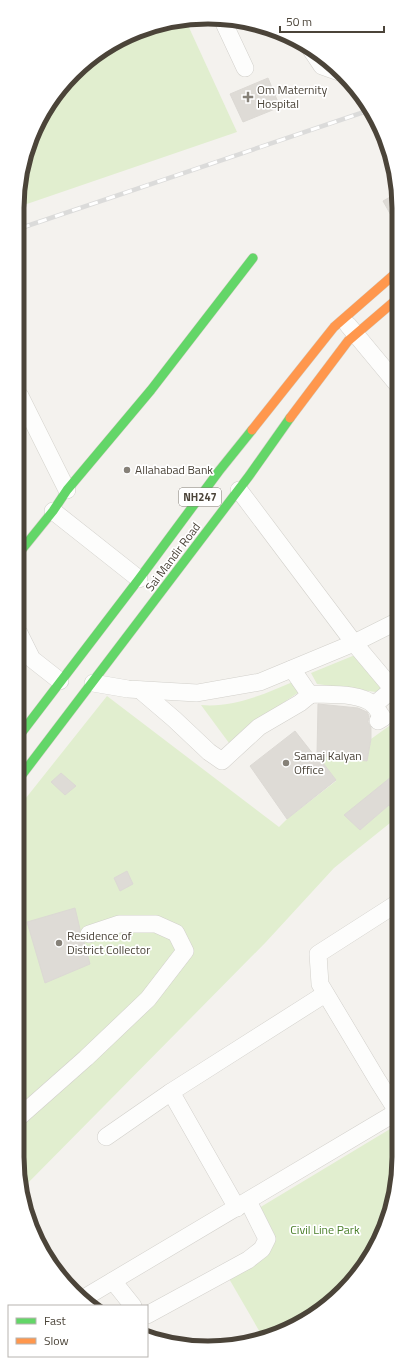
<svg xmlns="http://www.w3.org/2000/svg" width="416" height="1365" font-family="'Titillium Web',sans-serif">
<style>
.green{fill:#e1eecf}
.building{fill:#dedbd6;stroke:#dcd9d4}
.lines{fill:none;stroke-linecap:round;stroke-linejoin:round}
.street-casing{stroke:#d2d0cb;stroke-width:18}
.fast-casing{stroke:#d3cfc5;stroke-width:10}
.slow-casing{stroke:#d3cfc5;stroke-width:10}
.street{stroke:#fdfdfc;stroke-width:17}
.fast{stroke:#63d668;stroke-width:9}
.slow{stroke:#ff974d;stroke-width:9}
.rail-casing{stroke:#dbdbda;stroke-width:4.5}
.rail{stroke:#fff;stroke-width:3;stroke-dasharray:9;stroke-linecap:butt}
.poi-dot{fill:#868178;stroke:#fff;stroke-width:1.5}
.labels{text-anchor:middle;stroke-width:3.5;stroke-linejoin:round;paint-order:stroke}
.shield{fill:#fff;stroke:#817c74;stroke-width:1}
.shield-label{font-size:11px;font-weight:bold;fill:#4b4439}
.poi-label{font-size:12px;fill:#4b4439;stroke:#fff;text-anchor:start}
.street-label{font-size:12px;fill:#4b4439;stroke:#fff}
.park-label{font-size:12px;fill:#4a7f2a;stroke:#fff}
.rim{fill:none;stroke:#4b4439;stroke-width:5}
</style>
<rect width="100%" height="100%" fill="#f4f2ee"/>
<g class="green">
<polygon points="171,21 186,21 237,132 21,206 21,171 49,102 102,49"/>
<polygon points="355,655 382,689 376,692 317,684 311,673"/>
<path d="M295 681 302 690 268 713 248 725 229 743 201 705C233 708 265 694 295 681Z"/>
<polygon points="107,696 279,827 287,819 336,781 321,760 326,756 367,761 371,739 396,721 396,773 345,815 360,830 389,805 392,809 396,805 396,820 395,819 334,868 266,942 23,1188 17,1157 18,808"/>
<polygon points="395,1126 395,1194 367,1263 314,1316 257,1342 247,1342 261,1334 228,1277 261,1257 259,1208"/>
</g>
<g class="building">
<polygon points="268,78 280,107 243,122 230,94"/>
<polygon points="397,193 397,226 383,201"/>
<polygon points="318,704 358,708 367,712 369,716 368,722 371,728 371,739 367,761 317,755"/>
<polygon points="295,731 317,759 317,755 336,780 287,819 250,766"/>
<polygon points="61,773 76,786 65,795 51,782"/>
<polygon points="396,773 396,814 389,805 360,830 344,815"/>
<polygon points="127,871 133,884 120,891 114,878"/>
<polygon points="75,908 80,929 79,937 84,942 90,964 45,983 27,922"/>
</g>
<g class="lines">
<defs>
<g id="street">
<polyline points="223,21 245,68"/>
<polyline points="310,48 322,66 339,72"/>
<polyline points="348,325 397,384"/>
<polyline points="20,396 67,490"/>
<polyline points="239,490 354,643 396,693"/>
<polyline points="53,511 139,579"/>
<polyline points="19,633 32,659 60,681"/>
<polyline points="292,669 310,695"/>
<polyline points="93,683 128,689 197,693 260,682 354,643 396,622"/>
<path d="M140 690 174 719 209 752 222 761 259 727 300 703 311 694C329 695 360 692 374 705L393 689"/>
<polyline points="374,705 383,718 378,721"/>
<polyline points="395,1108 378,1081 320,984 318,954 396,904"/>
<polyline points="17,1119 86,1058 148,999 185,951 176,933 156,924 119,924 89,934"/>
<polyline points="106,1137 171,1092"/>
<polyline points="237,1208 171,1092 325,994"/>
<polyline points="113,1281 133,1306"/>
<polyline points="84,1298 395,1113"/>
<polyline points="147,1315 248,1260 262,1249 267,1239 248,1201"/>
</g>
<g id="fast">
<polyline points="19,553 53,511 67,490 151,390 253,258"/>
<polyline points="19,736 139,579 219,471 252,430"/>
<polyline points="18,780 249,476 290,418"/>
</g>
<g id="slow">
<polyline points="290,418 348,341 397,299"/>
<polyline points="252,430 334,327 397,272"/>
</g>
</defs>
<use href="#street" class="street-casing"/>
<use href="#fast" class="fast-casing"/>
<use href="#slow" class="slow-casing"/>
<use href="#street" class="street"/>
<use href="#fast" class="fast"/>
<use href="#slow" class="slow"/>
<defs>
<polyline id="rail" points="21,228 370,110"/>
</defs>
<use href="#rail" class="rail-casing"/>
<use href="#rail" class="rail"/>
</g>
<g class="poi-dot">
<path d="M246 91h4v4h4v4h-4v4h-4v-4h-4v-4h4z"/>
<circle cx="127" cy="470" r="4"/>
<circle cx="286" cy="763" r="4"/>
<circle cx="59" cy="943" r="4"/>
</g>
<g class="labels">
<rect class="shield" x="179" y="488" width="42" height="18" rx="3"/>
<g class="shield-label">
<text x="200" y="501">NH247</text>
</g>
<g class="poi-label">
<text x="257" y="94">Om Maternity<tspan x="257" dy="14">Hospital</tspan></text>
<text x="135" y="474">Allahabad Bank</text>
<text x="294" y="760">Samaj Kalyan<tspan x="294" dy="14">Office</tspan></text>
<text x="67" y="940">Residence of<tspan x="67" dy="14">District Collector</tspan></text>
</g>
<g class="street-label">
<text transform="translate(173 557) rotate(-53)" y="4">Sai Mandir Road</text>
</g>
<g class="park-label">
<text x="325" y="1234">Civil Line Park</text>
</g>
</g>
<path d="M0 0H416V1365H0ZM208 24H208A184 184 0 0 1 392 208V1157A184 184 0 0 1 208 1341H208A184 184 0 0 1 24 1157V208A184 184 0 0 1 208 24Z" fill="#fff" fill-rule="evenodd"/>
<path class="rim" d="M208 24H208A184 184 0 0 1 392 208V1157A184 184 0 0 1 208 1341H208A184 184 0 0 1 24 1157V208A184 184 0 0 1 208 24Z"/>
<rect x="8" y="1305" width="140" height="52" fill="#ffffff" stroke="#b7b4b0"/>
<rect x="16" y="1318" width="20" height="6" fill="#63d668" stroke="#b7b4b0"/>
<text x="44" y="1325" font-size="12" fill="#4b4439">Fast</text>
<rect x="16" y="1338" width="20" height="6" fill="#ff974d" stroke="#b7b4b0"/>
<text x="44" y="1345" font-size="12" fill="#4b4439">Slow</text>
<path d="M280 26v6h104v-6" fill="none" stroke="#4b4439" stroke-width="2"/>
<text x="286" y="26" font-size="12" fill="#4b4439" stroke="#ffffff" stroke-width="3" paint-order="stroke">50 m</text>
</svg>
